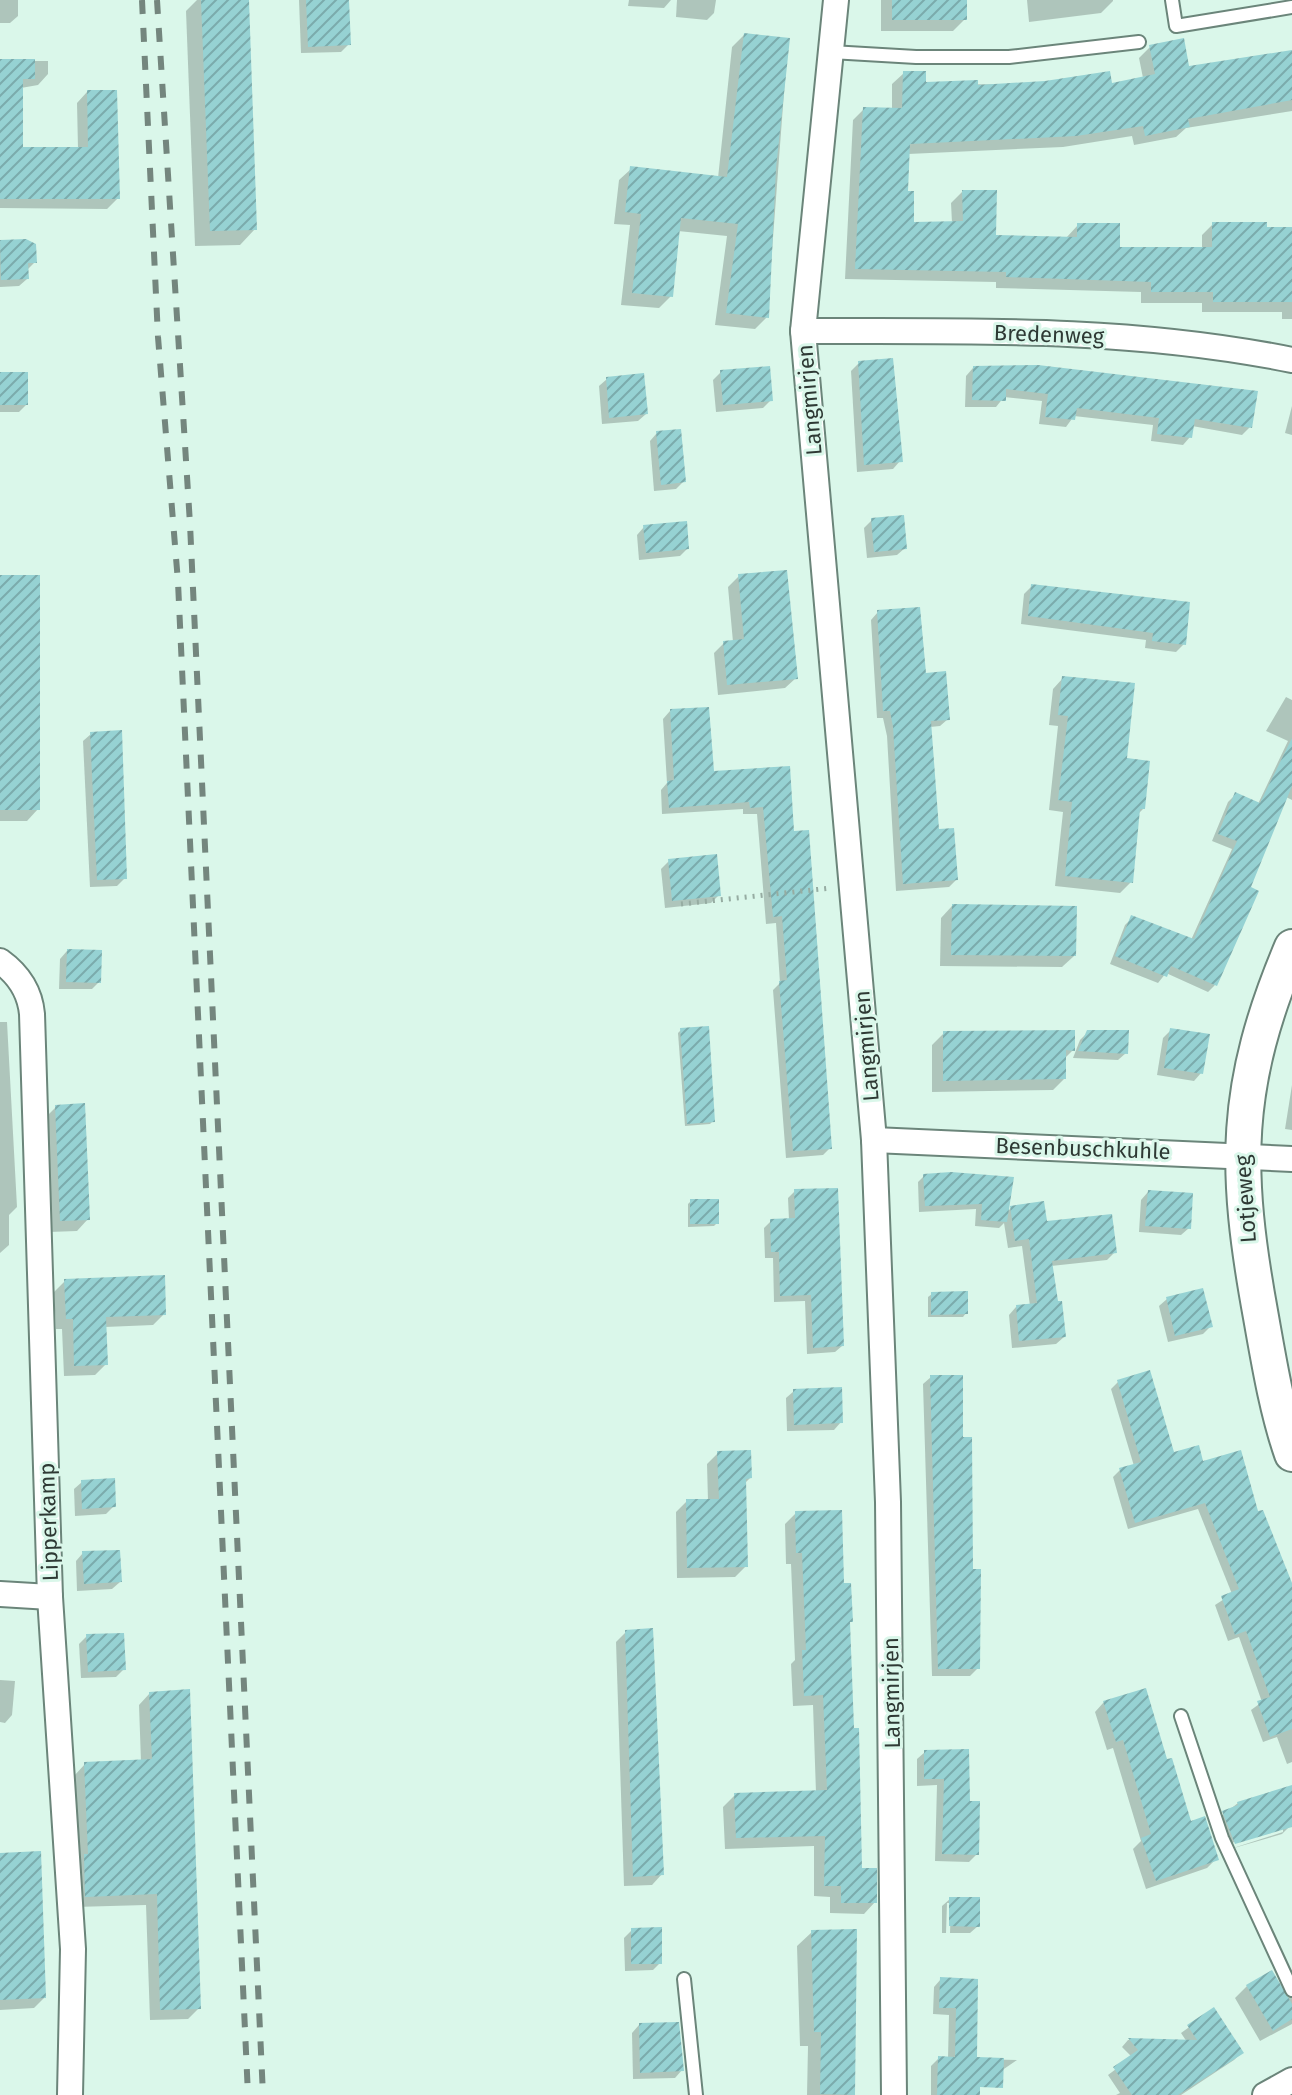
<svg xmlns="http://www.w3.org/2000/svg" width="1292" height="2095" font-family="'Fira Sans',sans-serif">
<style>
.shadow{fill:#0003}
.building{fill:url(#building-hatch)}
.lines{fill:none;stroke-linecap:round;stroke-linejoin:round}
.lane-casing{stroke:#6b857a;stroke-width:16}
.street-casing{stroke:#6b857a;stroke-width:28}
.secondary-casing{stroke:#6b857a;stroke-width:38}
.path{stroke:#96aca2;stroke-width:5;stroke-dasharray:2 6;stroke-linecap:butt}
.lane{stroke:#fff;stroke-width:12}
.street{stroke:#fff;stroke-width:24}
.secondary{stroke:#fff;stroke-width:34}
.rail{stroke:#74867e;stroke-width:6;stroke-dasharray:14 14;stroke-linecap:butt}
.labels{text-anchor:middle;stroke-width:6;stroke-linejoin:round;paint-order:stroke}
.street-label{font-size:22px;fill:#2e3934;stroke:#daf7ea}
</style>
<defs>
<pattern id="building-hatch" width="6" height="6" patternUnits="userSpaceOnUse" patternTransform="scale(2)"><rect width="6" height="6" fill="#96d2d3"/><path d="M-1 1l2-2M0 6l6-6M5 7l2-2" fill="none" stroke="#7babac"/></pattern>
</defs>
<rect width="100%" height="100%" fill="#daf7ea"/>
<g class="shadow">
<polygon points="0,0 18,0 18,16 10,23 0,23"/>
<polygon points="197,0 247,0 255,229 240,245 195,246 186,11"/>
<polygon points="299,0 347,0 349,44 341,52 301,53"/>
<polygon points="629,0 671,0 664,8 628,6"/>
<polygon points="677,0 716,0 714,13 707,20 676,17"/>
<polygon points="881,0 965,0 965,19 953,31 881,31"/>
<polygon points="1027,0 1113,0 1113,1 1101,13 1029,22"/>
<polygon points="744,35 788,40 767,317 755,329 715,325 727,236 678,231 671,296 659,308 621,305 630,225 614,224 619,180 631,169 718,178 732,47"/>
<polygon points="1150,47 1188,68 1292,52 1292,111 1186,128 1176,137 1134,145 1132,136 1063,147 908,154 906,193 912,224 952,223 951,203 962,192 994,237 1066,238 1078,225 1118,249 1202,249 1202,235 1213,224 1265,239 1292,240 1292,319 1282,319 1282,312 1202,312 1202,303 1141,303 1141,292 996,288 996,282 845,279 853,120 864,109 892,109 892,84 904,73 924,84 1110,85 1143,78 1139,58"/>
<polygon points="0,61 48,61 48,74 38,85 21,88 21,149 78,149 77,103 87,92 118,198 107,209 0,208"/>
<polygon points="25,241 35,262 27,270 27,279 19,286 0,287 0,242"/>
<polygon points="859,363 900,461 893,469 857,472 851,371"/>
<polygon points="973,368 1250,427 1242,435 1192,426 1190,437 1183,445 1151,441 1153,425 1074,416 1066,427 1039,424 1042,401 1004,397 996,407 965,407 966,376"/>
<polygon points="721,372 771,400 763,408 716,412 713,380"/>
<polygon points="0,375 26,405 19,412 0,412"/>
<polygon points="607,379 646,414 638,421 602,424 599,386"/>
<polygon points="1292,406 1292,435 1285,433"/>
<polygon points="657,433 684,481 676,489 654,491 650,441"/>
<polygon points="872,520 905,548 897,555 867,558 864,528"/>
<polygon points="644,527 687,549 680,556 639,560 637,535"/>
<polygon points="739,576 796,678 785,688 718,695 714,653 724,643 733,642 728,587"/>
<polygon points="0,577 38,809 27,821 0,821"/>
<polygon points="1032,586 1184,644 1176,652 1145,648 1146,640 1021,624 1024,594"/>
<polygon points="878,612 925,675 948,719 940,726 930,727 937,831 956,880 949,887 896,891 887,736 883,718 877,718 871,620"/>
<polygon points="1063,678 1125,760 1143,809 1138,814 1131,882 1120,893 1055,886 1063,812 1049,810 1058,726 1049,725 1053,689"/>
<polygon points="1286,697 1292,700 1292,800 1286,797 1248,888 1215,985 1208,992 1166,973 1158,983 1110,964 1125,925 1132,918 1191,940 1232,849 1212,841 1228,802 1235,795 1258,804 1288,741 1266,731"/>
<polygon points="670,711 712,774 788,768 792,833 830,1148 823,1155 786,1158 773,990 780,983 776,923 766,924 757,814 743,814 743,809 662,814 661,790 667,783 663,719"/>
<polygon points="91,734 125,878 117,886 90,887 83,741"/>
<polygon points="669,861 719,895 711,903 665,908 661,869"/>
<polygon points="952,906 1074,956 1062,967 940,966 941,918"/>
<polygon points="67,951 99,982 92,989 59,989 60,959"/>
<polygon points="0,1022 7,1022 17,1207 9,1215 9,1245 0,1253"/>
<polygon points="681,1030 713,1121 710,1124 685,1126 678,1033"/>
<polygon points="1171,1030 1201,1073 1194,1081 1157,1075 1163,1038"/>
<polygon points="1088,1032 1126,1053 1118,1060 1073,1058 1080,1040"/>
<polygon points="944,1033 1073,1050 1064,1059 1064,1079 1053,1090 932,1092 932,1045"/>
<polygon points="1292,1085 1292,1130 1285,1129"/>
<polygon points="56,1107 88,1219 77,1231 49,1232 44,1119"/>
<polygon points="924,1176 1007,1212 1011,1208 1115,1252 1107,1260 1051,1266 1064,1337 1056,1344 1012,1348 1009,1315 1016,1307 1030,1306 1022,1246 1008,1248 1004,1223 999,1228 975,1226 976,1209 919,1212 918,1182"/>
<polygon points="795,1191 842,1346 835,1352 807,1354 805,1301 774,1302 773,1258 765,1258 764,1228 771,1221 789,1220 788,1198"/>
<polygon points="1148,1192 1189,1228 1181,1235 1139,1232 1141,1200"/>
<polygon points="691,1201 717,1223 714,1226 688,1227 688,1204"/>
<polygon points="65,1281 164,1314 153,1325 105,1327 106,1364 95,1375 64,1376 62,1329 56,1329 54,1292"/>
<polygon points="932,1294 966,1313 963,1317 928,1317 928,1297"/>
<polygon points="1167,1299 1211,1326 1203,1334 1168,1342 1159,1306"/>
<polygon points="931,1377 961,1439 978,1668 970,1676 932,1676 923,1384"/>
<polygon points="1118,1382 1173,1455 1202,1463 1257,1514 1292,1592 1292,1762 1287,1764 1277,1737 1263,1742 1251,1710 1262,1702 1239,1637 1228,1641 1215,1605 1232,1594 1198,1509 1128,1529 1113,1477 1120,1470 1134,1466 1111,1389"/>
<polygon points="794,1391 841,1422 834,1430 787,1431 786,1398"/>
<polygon points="718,1453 750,1478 744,1484 746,1566 735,1577 677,1578 676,1512 687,1501 708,1501 707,1464"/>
<polygon points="82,1482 114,1506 106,1514 75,1516 74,1489"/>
<polygon points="796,1513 842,1585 851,1621 848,1625 860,1870 875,1902 864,1914 830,1913 830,1897 814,1896 814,1846 725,1849 723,1807 735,1795 816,1793 813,1705 793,1706 791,1664 795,1660 791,1564 786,1564 785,1524"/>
<polygon points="83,1553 120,1582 112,1589 77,1591 76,1561"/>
<polygon points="626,1632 662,1874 652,1885 624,1886 616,1642"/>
<polygon points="87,1636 124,1669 116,1677 81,1678 79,1644"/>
<polygon points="0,1680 15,1681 12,1715 5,1723 0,1722"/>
<polygon points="150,1693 199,2008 188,2019 150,2020 146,1905 75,1907 78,1863 74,1776 85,1764 141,1762 139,1705"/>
<polygon points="1104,1702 1166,1762 1190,1823 1216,1859 1207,1868 1146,1889 1133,1849 1141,1841 1113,1748 1107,1750 1095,1712"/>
<polygon points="925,1752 968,1803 977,1854 969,1862 935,1861 937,1785 917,1786 917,1759"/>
<polygon points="1238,1803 1290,1826 1282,1834 1227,1850 1283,1832 1283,1827 1225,1845 1216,1820"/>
<polygon points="0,1855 44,1998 34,2008 0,2010"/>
<polygon points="950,1899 978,1926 970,1933 950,1933 951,1903 947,1903 946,1933 942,1933 942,1906"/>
<polygon points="632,1930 660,1963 653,1970 625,1971 624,1938"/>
<polygon points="812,1932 853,2094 852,2095 807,2095 808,2046 800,2046 797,1946"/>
<polygon points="1292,1975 1292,2024 1260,2041 1235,1998 1247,1986 1287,1995 1282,1984"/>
<polygon points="941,1979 976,1981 975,2059 1017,2060 966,2095 931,2095 931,2066 939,2058 948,2059 949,2015 933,2014 934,1987"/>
<polygon points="1213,2010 1241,2053 1234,2060 1181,2095 1116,2095 1120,2093 1108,2075 1132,2057 1122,2047 1128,2040 1187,2042 1181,2033"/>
<polygon points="639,2025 682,2070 675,2078 633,2079 632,2033"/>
</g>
<g class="building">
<polygon points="201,0 249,0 257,230 210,231"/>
<polygon points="306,0 349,0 351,45 308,47"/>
<rect x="892" y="0" width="75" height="20"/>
<polygon points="744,33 790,38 776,168 769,318 726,313 738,224 681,218 673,297 632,293 641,214 625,212 630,166 727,177"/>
<polygon points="1184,38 1189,66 1292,50 1292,100 1188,119 1190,127 1145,136 1143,126 1076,136 910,144 908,191 914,191 914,222 963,221 962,190 997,190 996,235 1077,237 1077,223 1120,223 1120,247 1212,247 1212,222 1267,222 1267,227 1292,227 1292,302 1213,302 1213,292 1151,292 1151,282 1006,277 1006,272 855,269 863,107 902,108 903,71 926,71 926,82 978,80 978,85 1045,81 1110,71 1112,83 1155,74 1149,45"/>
<polygon points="0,59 35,59 35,79 23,79 23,147 88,147 87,90 117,90 120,199 0,199"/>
<polygon points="26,239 36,244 37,263 28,263 29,279 1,280 0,240"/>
<polygon points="893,358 903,462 864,465 858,361"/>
<polygon points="1038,365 1258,391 1252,428 1195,419 1192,438 1157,434 1159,418 1077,408 1075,420 1045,417 1048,394 1006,389 1006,401 972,400 973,366"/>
<polygon points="770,366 773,401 723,405 720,370"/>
<rect x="0" y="372" width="28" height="33"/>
<polygon points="644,373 648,414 609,418 606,377"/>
<polygon points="681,429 686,482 661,485 656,431"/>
<polygon points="904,515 907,549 874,552 871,518"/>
<polygon points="687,521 689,549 646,553 643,525"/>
<polygon points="787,570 798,679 727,685 723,641 744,639 738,574"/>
<rect x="0" y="575" width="40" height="235"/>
<polygon points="1031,584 1190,602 1186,645 1152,641 1153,633 1028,616"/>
<polygon points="920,607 926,673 946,671 950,720 931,721 939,829 954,828 958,880 903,884 893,727 890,711 883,711 877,610"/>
<polygon points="1062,676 1135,683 1127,758 1150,761 1145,809 1140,809 1133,883 1065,876 1072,802 1058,800 1068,716 1058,715"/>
<polygon points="709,707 714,771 790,766 794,831 809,830 832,1149 793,1151 779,981 787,980 782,916 773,917 763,807 750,808 749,802 669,808 667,781 674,780 670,709"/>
<polygon points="122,730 127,879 97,880 90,732"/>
<polygon points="1292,738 1292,786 1251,887 1259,891 1217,986 1171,966 1167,977 1115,956 1131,915 1194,939 1237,841 1218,834 1235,792 1260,803"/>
<polygon points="717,854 721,896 672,901 668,859"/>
<polygon points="952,904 1077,906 1076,956 951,955"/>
<polygon points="67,949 102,950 101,983 66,982"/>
<polygon points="709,1026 715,1122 687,1124 680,1028"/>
<polygon points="1170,1028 1210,1034 1203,1074 1164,1068"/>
<polygon points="1075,1030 1075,1051 1066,1050 1066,1079 943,1081 943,1031"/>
<polygon points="1087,1030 1129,1030 1128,1054 1078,1051"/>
<polygon points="85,1103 90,1220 60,1221 55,1105"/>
<polygon points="951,1172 1014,1177 1007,1222 981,1220 982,1204 925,1206 923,1174"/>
<polygon points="838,1188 844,1346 813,1348 811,1295 780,1296 779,1252 771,1252 770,1219 795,1218 794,1189"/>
<polygon points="1148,1190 1193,1193 1191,1229 1145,1226"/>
<rect x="690" y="1199" width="29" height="25"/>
<polygon points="1044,1201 1047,1221 1112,1214 1117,1253 1052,1261 1058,1301 1062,1301 1066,1337 1019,1341 1016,1305 1037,1303 1029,1239 1015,1241 1010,1206"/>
<polygon points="165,1275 166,1315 106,1317 108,1365 74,1366 73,1319 66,1319 64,1279"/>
<polygon points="1203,1288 1213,1327 1175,1336 1166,1297"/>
<polygon points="968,1291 968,1314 931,1315 931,1292"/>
<polygon points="1150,1370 1174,1452 1199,1445 1203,1461 1241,1450 1258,1511 1263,1510 1292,1583 1292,1729 1270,1737 1257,1701 1270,1697 1246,1631 1235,1635 1221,1596 1239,1589 1205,1503 1135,1523 1119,1468 1141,1462 1117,1380"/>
<polygon points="930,1375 963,1375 963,1437 972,1437 973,1569 981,1569 980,1669 938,1669"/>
<polygon points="842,1387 843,1423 794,1425 793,1389"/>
<polygon points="751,1450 752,1478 746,1479 748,1567 687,1568 686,1499 719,1499 717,1451"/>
<polygon points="115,1478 116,1507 82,1509 81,1480"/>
<polygon points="842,1510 844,1583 851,1583 853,1622 850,1622 854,1728 859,1728 862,1868 877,1868 877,1903 841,1903 841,1886 824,1886 825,1836 736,1838 734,1793 827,1790 823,1695 804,1696 802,1650 806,1650 802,1553 796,1553 795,1511"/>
<polygon points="120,1550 122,1582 84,1584 82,1551"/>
<polygon points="653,1628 664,1875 633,1877 625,1630"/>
<polygon points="124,1633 126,1670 88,1672 86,1634"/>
<polygon points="1146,1688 1167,1759 1172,1758 1191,1821 1205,1816 1219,1860 1156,1881 1141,1838 1151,1834 1123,1740 1116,1742 1103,1701"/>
<polygon points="190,1689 201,2009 160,2010 157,1894 85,1897 84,1854 88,1854 84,1762 152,1759 149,1692"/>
<polygon points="969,1749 970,1801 980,1801 979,1855 942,1854 944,1779 924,1779 924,1750"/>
<polygon points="1292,1785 1292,1827 1235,1844 1222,1811 1238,1805 1237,1802"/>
<polygon points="41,1851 46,1998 0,2000 0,1853"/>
<polygon points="949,1897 980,1897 980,1927 949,1926"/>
<polygon points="662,1927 662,1964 631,1964 631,1928"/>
<polygon points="857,1929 855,2095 820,2094 821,2032 814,2032 811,1930"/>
<polygon points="1272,1970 1292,2004 1292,2019 1273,2031 1246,1985"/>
<polygon points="940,1977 978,1979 977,2057 1004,2058 1003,2088 980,2087 980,2095 937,2095 938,2056 955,2057 956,2008 939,2008"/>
<polygon points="1214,2007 1244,2053 1178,2095 1132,2095 1113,2067 1138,2050 1128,2038 1197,2040 1187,2025"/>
<polygon points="679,2022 684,2071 640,2073 639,2023"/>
</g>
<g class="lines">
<defs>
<g id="lane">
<polyline points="1172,0 1176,26 1292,7"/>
<polyline points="831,52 916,57 1009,57 1139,42"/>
<polyline points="1181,1716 1222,1838 1292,1990"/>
<polyline points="684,1979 696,2095"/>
</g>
<g id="street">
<polyline points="836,0 803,331 874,1140 888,1502 894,2095"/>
<path d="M803 331C967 331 1131 327 1292 360"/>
<path d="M0 961C18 974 30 992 32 1014L50 1597 73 1949 70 2095"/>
<polyline points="874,1140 1292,1159"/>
<polyline points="0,1594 50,1597"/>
<polyline points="1265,2095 1292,2080"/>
</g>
<path id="secondary" d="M1292 947C1233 1086 1234 1170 1261 1317 1269 1362 1277 1411 1292 1454"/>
</defs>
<use href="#lane" class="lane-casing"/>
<use href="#street" class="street-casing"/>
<use href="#secondary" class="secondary-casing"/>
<polyline class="path" points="681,904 831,888"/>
<use href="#lane" class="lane"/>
<use href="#street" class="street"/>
<use href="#secondary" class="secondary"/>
<g class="rail">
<polyline points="142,0 158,337 178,582 248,2095"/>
<polyline points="157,0 190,524 263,2095"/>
</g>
</g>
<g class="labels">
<g class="street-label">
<text transform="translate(1049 334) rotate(2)" y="8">Bredenweg</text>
<text transform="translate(809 400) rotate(-95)" y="8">Langmirjen</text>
<text transform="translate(866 1046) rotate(-95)" y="8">Langmirjen</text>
<text transform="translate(1083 1148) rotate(2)" y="8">Besenbuschkuhle</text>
<text transform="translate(1245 1199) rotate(-94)" y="8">Lotjeweg</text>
<text transform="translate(48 1522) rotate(-92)" y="8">Lipperkamp</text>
<text transform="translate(891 1693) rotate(-91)" y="8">Langmirjen</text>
</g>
</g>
</svg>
